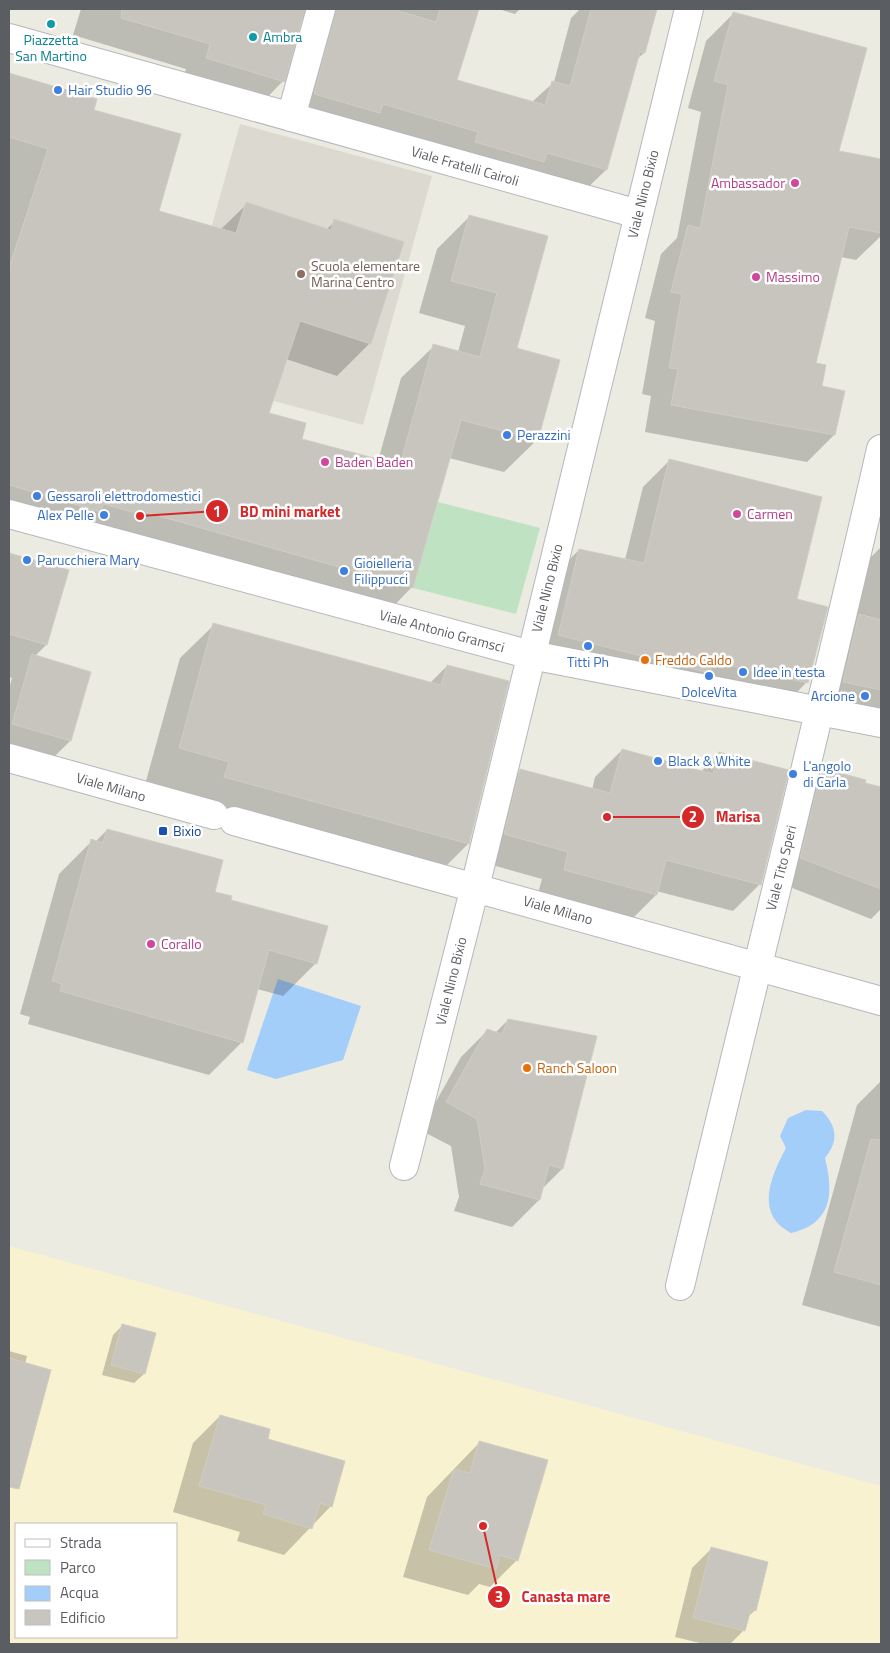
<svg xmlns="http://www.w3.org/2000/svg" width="890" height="1653" font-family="'Titillium Web',sans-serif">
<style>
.education{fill:#dcdad0}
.green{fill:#bfe3c2}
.sand{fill:#f8f2d1;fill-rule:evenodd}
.water{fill:#a4cefa}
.shadow{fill:#0003}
.building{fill:#c8c5bf;stroke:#d0cdc1}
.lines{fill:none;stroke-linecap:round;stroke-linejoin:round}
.minor-casing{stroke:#b4b7bc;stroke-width:30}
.minor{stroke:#fff;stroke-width:28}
.culture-dot{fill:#0f9aa8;stroke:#fff;stroke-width:2}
.shop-dot{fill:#3f7fe0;stroke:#fff;stroke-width:2}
.hotel-dot{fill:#d1479c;stroke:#fff;stroke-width:2}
.education-dot{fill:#8d6e63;stroke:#fff;stroke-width:2}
.food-dot{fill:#e8710a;stroke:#fff;stroke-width:2}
.transit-dot{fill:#1a4fb4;stroke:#fff;stroke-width:2}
.labels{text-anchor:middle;stroke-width:5;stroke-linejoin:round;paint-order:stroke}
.culture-label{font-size:14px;fill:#0d838f;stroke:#fff;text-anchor:start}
.shop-label{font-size:14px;fill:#366cbe;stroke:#fff;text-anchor:start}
.street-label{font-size:14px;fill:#5a5d62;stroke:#fff}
.hotel-label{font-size:14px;fill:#b23c85;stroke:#fff;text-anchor:start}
.education-label{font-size:14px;fill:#785e54;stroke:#fff;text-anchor:start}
.food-label{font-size:14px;fill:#c56008;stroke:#fff;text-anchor:start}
.transit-label{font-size:14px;fill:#164399;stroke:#fff;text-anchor:start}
.leader{fill:none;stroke:#d62828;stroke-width:2}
.callout-dot{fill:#d62828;stroke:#fff;stroke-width:2}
.mark-label{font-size:15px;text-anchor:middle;font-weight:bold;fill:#fff}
.callout-label{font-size:15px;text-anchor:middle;font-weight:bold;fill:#d62828;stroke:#fff;stroke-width:5;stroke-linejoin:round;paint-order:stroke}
</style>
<rect width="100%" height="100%" fill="#ecebe2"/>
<polygon class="education" points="240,124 432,176 363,425 171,373"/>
<polygon class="green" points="438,502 540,528 516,614 413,588"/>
<path class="sand" d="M9 1246 881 1486V1644H9ZM16 1524H176V1637H16Z"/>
<g class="water">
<polygon points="278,979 361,1006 343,1060 276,1079 247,1070"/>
<path d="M806 1110 822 1111C837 1126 839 1141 825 1158 834 1194 832 1223 791 1233 754 1214 771 1176 786 1148L780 1136 788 1118Z"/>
</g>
<g class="shadow">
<polygon points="81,9 478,9 455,81 532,102 554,82 571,18 580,9 655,9 644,53 636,60 606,170 581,194 290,119 307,22 301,19 283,81 259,106 182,83 186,69 73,35"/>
<polygon points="498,9 520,9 515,14"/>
<polygon points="733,14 838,152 881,160 881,236 856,260 841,257 815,364 820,387 843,392 834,435 807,462 645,432 651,396 642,394 655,321 645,318 661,254 677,238 701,112 688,108 706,41"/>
<polygon points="9,74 96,100 93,110 157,212 220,230 247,204 326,230 335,221 370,343 337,376 286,359 268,414 300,439 378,461 401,378 434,346 458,352 465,326 419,313 437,249 469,217 546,237 516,349 537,440 504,472 449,458 412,587 380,620 74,537 67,544 9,527"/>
<polygon points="670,460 795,600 827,608 807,682 780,709 692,690 682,699 531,661 552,577 579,550 625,560 643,487"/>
<polygon points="881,547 881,721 818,707 868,560"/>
<polygon points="9,554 67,571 46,645 34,657 90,673 70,741 51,760 9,747 9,689 12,678 9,677"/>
<polygon points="214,625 430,683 447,666 508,682 468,844 435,877 192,810 196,795 146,781 180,658"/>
<polygon points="622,750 701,772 719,753 760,884 733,911 656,891 656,895 629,922 537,897 542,879 478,861 493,798 520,771 592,790 595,777"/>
<polygon points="822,770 881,788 881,909 871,919 777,882 798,794"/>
<polygon points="107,830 229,901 316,963 283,996 257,989 242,1042 209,1075 28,1024 30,1017 20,1014 59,874 92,841 95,842"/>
<polygon points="508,1020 562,1169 542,1189 539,1200 512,1227 454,1211 459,1197 451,1146 420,1130 461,1057 488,1030 495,1033"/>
<polygon points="881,1081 881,1327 802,1305 857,1105"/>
<polygon points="122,1326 144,1374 134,1383 102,1375 113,1335"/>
<polygon points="9,1351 27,1356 25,1364 32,1438 9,1461"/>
<polygon points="220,1416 266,1440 331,1506 284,1555 237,1541 240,1532 173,1512 193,1443"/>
<polygon points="479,1443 517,1560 490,1587 479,1584 468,1595 403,1577 427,1497"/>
<polygon points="711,1549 755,1610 748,1617 744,1630 730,1644 704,1644 675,1637 692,1568"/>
</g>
<g class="building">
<polygon points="122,9 305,9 285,82 206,58 210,44 121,18"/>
<polygon points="336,9 392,9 436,22 440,9 479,9 457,80 545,105 552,81 570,86 591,9 657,9 645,53 640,52 607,170 547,153 544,162 475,142 478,132 383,104 380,113 314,94"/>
<polygon points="733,12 867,48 839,151 881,159 881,233 849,227 816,363 826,365 822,386 845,391 835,435 671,405 678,369 669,368 682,294 671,292 688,225 700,228 728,85 714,81"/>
<polygon points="9,73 97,99 94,110 181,134 159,211 236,233 246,202 331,230 334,219 404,242 371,344 300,321 269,413 306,423 302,439 400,465 433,344 480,357 497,293 451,281 469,215 548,236 517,348 560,360 538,440 461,420 413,588 145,512 144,515 103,504 101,512 9,485 9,268 48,149 9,137"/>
<polygon points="669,459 822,497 797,599 828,607 808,683 713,662 710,673 558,635 579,549 644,563"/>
<polygon points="9,553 69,570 47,645 9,634"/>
<polygon points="859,614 881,620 881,690 843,682"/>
<polygon points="213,623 441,685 447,665 509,681 469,844 224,777 229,762 179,748"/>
<polygon points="32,654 91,672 71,741 12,724"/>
<polygon points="622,749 713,774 719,752 789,770 761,885 666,860 657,895 564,870 568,852 504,834 520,769 610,793"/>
<polygon points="822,768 866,780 865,783 881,787 881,889 800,858"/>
<polygon points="107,829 223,860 215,892 232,896 231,900 328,926 317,964 269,950 243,1043 60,991 62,984 52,981 91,839 103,843"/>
<polygon points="508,1019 597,1036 563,1169 549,1165 540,1200 480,1184 485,1169 477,1119 446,1102 487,1029 502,1034"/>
<polygon points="871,1139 881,1140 881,1285 834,1272"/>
<polygon points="122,1324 156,1333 145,1374 111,1365"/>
<polygon points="9,1358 51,1370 19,1489 9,1487"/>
<polygon points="220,1415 270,1429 268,1439 345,1461 332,1507 320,1503 312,1529 263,1514 266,1505 199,1486"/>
<polygon points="479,1441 548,1460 518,1561 500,1555 496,1569 429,1550 454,1469 470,1473"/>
<polygon points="711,1547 768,1562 756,1611 751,1609 745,1631 693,1618"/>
</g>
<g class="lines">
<defs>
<g id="minor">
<polyline points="9,38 638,214"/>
<polyline points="291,117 321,9"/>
<polyline points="9,514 531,655 881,723"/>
<polyline points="9,758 214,815"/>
<polyline points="234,821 881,1001"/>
<polyline points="404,1166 475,887 689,9"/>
<path d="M680 1286C747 1007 817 729 881 449"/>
</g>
</defs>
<use href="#minor" class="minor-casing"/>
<use href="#minor" class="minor"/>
</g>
<g class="culture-dot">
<circle cx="51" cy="24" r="5"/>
<circle cx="253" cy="37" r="5"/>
</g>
<g class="shop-dot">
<circle cx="58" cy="90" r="5"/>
<circle cx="507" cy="435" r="5"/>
<circle cx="37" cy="496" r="5"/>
<circle cx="104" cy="515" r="5"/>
<circle cx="27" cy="560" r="5"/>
<circle cx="344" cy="571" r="5"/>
<circle cx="588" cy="646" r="5"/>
<circle cx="743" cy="672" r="5"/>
<circle cx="709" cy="676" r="5"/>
<circle cx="865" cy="696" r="5"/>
<circle cx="658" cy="761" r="5"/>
<circle cx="793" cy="774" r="5"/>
</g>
<g class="hotel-dot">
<circle cx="795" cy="183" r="5"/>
<circle cx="756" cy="277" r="5"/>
<circle cx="325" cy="462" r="5"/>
<circle cx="737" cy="514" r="5"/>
<circle cx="151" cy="944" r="5"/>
</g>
<circle class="education-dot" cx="301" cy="274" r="5"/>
<g class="food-dot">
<circle cx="645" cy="660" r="5"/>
<circle cx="527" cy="1068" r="5"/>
</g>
<rect class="transit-dot" x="158" y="826" width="10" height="10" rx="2.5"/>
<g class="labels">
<g class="culture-label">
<text x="263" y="42">Ambra</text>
<text x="51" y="45" text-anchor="middle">Piazzetta<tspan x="51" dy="16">San Martino</tspan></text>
</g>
<g class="shop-label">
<text x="68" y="95">Hair Studio 96</text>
<text x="517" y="440">Perazzini</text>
<text x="47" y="501">Gessaroli elettrodomestici</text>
<text x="94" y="520" text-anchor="end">Alex Pelle</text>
<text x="37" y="565">Parucchiera Mary</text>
<text x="354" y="568">Gioielleria<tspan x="354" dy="16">Filippucci</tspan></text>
<text x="588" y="667" text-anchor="middle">Titti Ph</text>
<text x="753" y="677">Idee in testa</text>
<text x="709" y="697" text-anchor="middle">DolceVita</text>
<text x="855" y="701" text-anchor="end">Arcione</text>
<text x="668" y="766">Black &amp; White</text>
<text x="803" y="771">L'angolo<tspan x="803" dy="16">di Carla</tspan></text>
</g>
<g class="street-label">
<text transform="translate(465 166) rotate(16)" y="5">Viale Fratelli Cairoli</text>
<text transform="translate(643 194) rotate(-76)" y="5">Viale Nino Bixio</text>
<text transform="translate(547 588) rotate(-76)" y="5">Viale Nino Bixio</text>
<text transform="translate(442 631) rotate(15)" y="5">Viale Antonio Gramsci</text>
<text transform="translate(111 787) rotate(16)" y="5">Viale Milano</text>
<text transform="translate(781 868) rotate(-76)" y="5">Viale Tito Speri</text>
<text transform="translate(558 910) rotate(16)" y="5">Viale Milano</text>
<text transform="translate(451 981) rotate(-76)" y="5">Viale Nino Bixio</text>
</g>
<g class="hotel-label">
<text x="785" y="188" text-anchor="end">Ambassador</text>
<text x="766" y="282">Massimo</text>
<text x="335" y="467">Baden Baden</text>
<text x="747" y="519">Carmen</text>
<text x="161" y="949">Corallo</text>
</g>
<g class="education-label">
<text x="311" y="271">Scuola elementare<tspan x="311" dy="16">Marina Centro</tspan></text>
</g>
<g class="food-label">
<text x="655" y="665">Freddo Caldo</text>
<text x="537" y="1073">Ranch Saloon</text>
</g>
<g class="transit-label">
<text x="173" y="836">Bixio</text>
</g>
</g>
<path class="leader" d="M140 516L217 511M607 817L693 817M483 1526L499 1597"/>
<g class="callout-dot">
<circle cx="140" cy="516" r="5"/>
<circle cx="607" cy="817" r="5"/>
<circle cx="483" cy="1526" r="5"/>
<circle cx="217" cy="511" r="12"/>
<circle cx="693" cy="817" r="12"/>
<circle cx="499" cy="1597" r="12"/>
</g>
<g class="mark-label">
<text x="217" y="517">1</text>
<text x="693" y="822">2</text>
<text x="499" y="1602">3</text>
</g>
<g class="callout-label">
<text x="290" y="517">BD mini market</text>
<text x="738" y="822">Marisa</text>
<text x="566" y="1602">Canasta mare</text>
</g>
<rect width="890" height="1653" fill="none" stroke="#5a5d62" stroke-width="20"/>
<rect x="15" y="1523" width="162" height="115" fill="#ffffff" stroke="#bdbec0"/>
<rect x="25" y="1539" width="25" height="8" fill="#ffffff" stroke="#bdbec0"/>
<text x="60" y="1548" font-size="15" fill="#5a5d62">Strada</text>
<rect x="25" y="1560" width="25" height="15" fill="#bfe3c2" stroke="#bdbec0"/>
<text x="60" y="1573" font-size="15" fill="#5a5d62">Parco</text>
<rect x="25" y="1586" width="25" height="15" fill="#a4cefa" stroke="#bdbec0"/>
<text x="60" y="1598" font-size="15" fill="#5a5d62">Acqua</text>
<rect x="25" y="1610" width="25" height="15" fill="#c8c5bf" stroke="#bdbec0"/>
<text x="60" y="1623" font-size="15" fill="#5a5d62">Edificio</text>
</svg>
